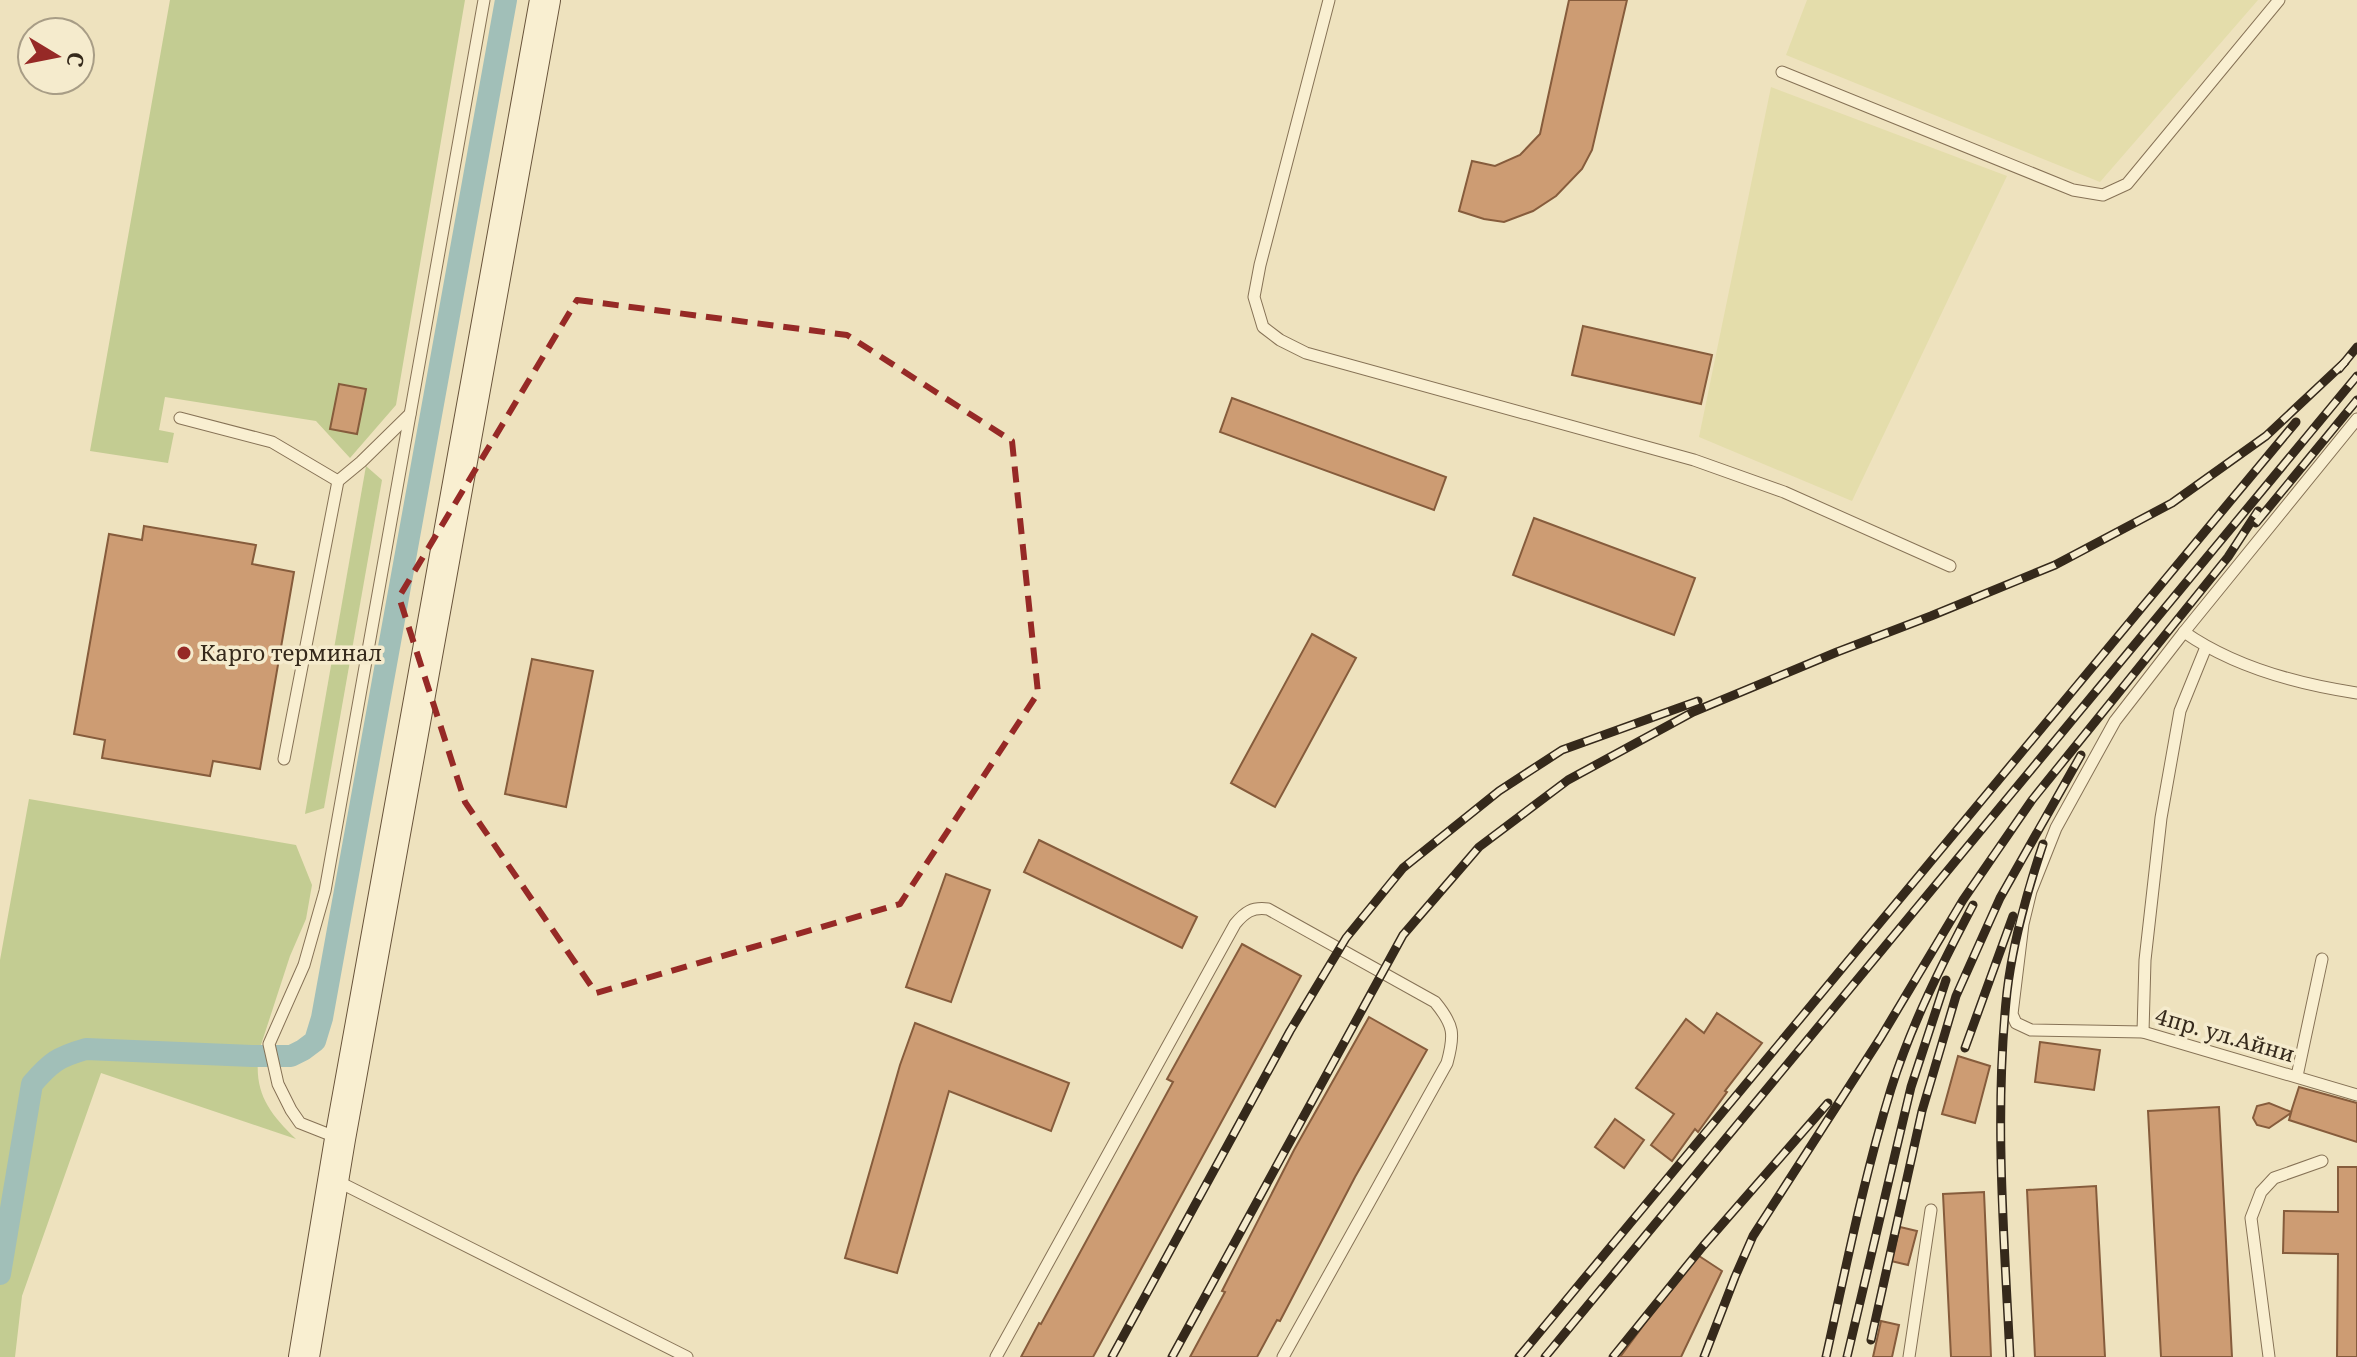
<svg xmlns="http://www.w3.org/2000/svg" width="2357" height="1357" font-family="'Noto Serif',serif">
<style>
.farmland{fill:#e4ddab}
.green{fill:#c3cc92}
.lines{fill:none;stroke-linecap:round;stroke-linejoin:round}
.canal{stroke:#a1bfb8;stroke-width:22}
.building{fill:#cd9c73;stroke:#865c3c;stroke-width:2}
.lane-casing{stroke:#867256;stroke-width:13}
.secondary-casing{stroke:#68533a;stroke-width:32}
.lane{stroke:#f9efd1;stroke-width:11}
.secondary{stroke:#f9efd1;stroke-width:30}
.rail-casing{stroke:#35291b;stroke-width:9}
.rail{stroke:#f5ebcd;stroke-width:6;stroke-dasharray:18;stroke-linecap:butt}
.marked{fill:none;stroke:#962926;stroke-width:6;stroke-dasharray:16 10;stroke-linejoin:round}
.poi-dot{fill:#962926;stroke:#f5ebcd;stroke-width:3}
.labels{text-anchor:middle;stroke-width:7;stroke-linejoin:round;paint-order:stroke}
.poi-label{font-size:22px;fill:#35291b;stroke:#f5ebcd;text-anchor:start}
.street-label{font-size:22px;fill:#35291b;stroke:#f5ebcd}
</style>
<rect width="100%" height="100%" fill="#eee2be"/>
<g class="farmland">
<polygon points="1807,0 2258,0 2100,182 1786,55"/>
<polygon points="1771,87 2007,176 1852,501 1699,437"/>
</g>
<g class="green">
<polygon points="170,0 465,0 396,405 350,458 316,421 165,397 159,430 174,433 168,463 90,451"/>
<polygon points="366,466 382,480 324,808 305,814"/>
<path d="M29 799 296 845 312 885 306 919 290 956 259 1051C253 1091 268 1112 296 1139L101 1073 22 1296 15 1357H0V960Z"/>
</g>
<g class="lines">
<path class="canal" d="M0 1274 32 1084C51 1062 58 1057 86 1049L252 1056H291L303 1050 315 1041 322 1018 506 0"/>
</g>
<g class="building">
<polygon points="1569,0 1627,0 1592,150 1582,169 1556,196 1533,211 1504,222 1484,219 1459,211 1472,161 1495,166 1520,155 1540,134"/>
<polygon points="1583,326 1712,355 1701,404 1572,375"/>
<polygon points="339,384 366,389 357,434 330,429"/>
<polygon points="1232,398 1446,477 1434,510 1220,432"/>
<polygon points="1534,518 1695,578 1674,635 1513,575"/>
<polygon points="144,526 256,545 252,564 294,572 260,769 213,761 210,776 102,758 105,740 74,734 109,534 142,540"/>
<polygon points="1312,634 1356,658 1275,807 1231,783"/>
<polygon points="532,659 593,671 566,807 505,794"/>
<polygon points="1039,840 1197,917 1182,948 1024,872"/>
<polygon points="946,874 990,890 951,1002 906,987"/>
<polygon points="1242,944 1301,976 1093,1357 1021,1357 1039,1323 1041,1324 1173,1082 1167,1079"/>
<polygon points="1717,1013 1762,1043 1725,1091 1727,1092 1698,1132 1695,1129 1672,1161 1651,1145 1674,1114 1636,1088 1686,1019 1704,1033"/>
<polygon points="1369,1017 1427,1050 1355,1177 1280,1321 1277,1320 1257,1357 1190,1357 1225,1292 1222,1291 1294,1150"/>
<polygon points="915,1023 1069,1083 1051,1131 949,1091 897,1273 845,1258 900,1065"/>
<polygon points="2040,1042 2100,1050 2094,1090 2035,1082"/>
<polygon points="1958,1056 1990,1066 1975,1123 1942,1114"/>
<polygon points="2299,1087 2357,1103 2357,1142 2289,1120 2291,1113 2269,1128 2257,1125 2253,1118 2257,1106 2269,1103 2291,1112"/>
<polygon points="2219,1107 2232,1357 2161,1357 2148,1111"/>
<polygon points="1615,1119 1644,1140 1624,1168 1595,1147"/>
<polygon points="2338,1167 2357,1167 2357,1357 2337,1357 2338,1254 2283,1253 2284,1211 2338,1212"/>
<polygon points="2096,1186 2105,1357 2035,1357 2027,1190"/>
<polygon points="1984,1192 1991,1357 1951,1357 1943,1194"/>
<polygon points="1900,1227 1917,1231 1908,1265 1891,1261"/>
<polygon points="1696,1254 1722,1271 1681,1357 1620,1357"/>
<polygon points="1881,1321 1899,1325 1892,1357 1873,1357"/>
</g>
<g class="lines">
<defs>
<g id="lane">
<polyline points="1329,0 1260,265 1254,297 1263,327 1280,340 1306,353 1694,460 1784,492 1950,566"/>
<polyline points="1782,72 2073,190 2103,195 2127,184 2279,0"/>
<polyline points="180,418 272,442 338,481"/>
<polyline points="2357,419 2184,632 2115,721 2056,828 2031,891 2023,924 2012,1014 2016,1023 2031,1030 2143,1032 2357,1095"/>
<path d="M2184 632C2234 667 2297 684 2357 693"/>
<polyline points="284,759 338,481 361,462 410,414"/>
<polyline points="2143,1032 2145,960 2161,818 2180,711 2206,647"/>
<polyline points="2297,1076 2322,959"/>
<polyline points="338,1138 300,1123 291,1110 278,1084 269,1044 304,965 325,891 484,0"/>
<polyline points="337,1181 687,1357"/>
<path d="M996 1357 1235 924C1245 912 1252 907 1268 909L1435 1002C1454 1025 1455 1034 1447 1063L1283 1357"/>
<polyline points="1909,1357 1931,1210"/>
<polyline points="2269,1357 2251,1218 2261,1192 2274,1178 2322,1161"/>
</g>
<polyline id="secondary" points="304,1357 340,1139 545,0"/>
</defs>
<use href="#lane" class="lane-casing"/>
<use href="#secondary" class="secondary-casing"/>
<use href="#lane" class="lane"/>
<use href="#secondary" class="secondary"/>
<defs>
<g id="rail">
<polyline points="2339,369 2357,347"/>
<polyline points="2256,523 2357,400"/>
<polyline points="1965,1048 2013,916"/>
<polyline points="1871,1340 1922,1111 1956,996 2000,898 2081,755"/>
<polyline points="1112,1357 1290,1031 1346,938 1403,868 1499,791 1562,750 1698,701"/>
<polyline points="1172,1357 1403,935 1479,847 1568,780 1693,712 1837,652 1931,616 2055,565 2172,503 2266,436 2345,362"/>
<polyline points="1519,1357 2296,422"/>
<polyline points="1545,1357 2357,376"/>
<polyline points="1613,1357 1703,1246 1828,1103"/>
<polyline points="1704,1357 1735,1277 1753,1236 1881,1037 1963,900 2032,800 2228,557 2258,511"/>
<path d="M1826 1357C1846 1267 1864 1177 1891 1089 1911 1025 1942 964 1973 905"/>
<polyline points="1847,1357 1911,1087 1946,980"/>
<path d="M2010 1357C2004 1235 1994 1113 2007 992 2013 941 2027 892 2043 844"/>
</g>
</defs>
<use href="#rail" class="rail-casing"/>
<use href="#rail" class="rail"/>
</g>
<path class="marked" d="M577 300 847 335 1012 441 1038 693 900 904 596 993 465 802 399 597Z"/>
<circle class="poi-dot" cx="184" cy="653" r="8"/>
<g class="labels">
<g class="poi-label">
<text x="200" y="661">Карго терминал</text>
</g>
<g class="street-label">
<text transform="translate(2225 1035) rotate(16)" y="8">4пр. ул.Айни</text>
</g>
</g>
<g transform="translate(56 56) rotate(100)"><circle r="38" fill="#f5ebcd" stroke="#a89d86" stroke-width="2"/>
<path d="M0-6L14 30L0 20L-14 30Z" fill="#962926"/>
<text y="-12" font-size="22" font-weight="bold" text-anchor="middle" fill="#35291b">С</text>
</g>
</svg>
